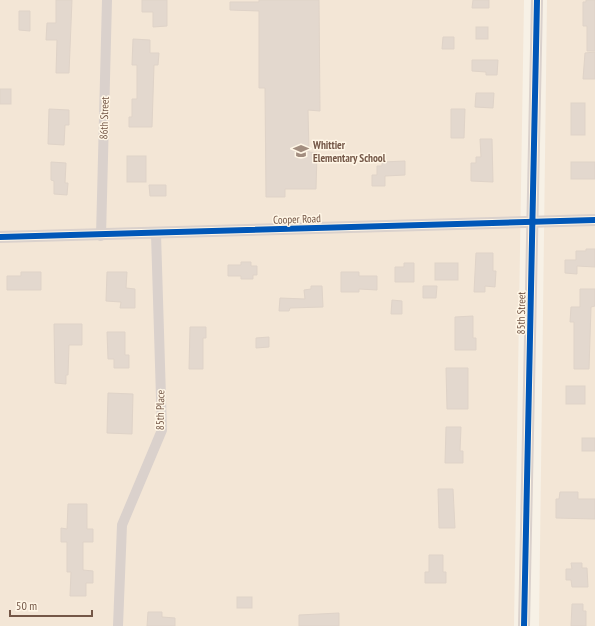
<svg xmlns="http://www.w3.org/2000/svg" width="595" height="626" font-family="'PT Sans Narrow',sans-serif">
<style>
.residential{fill:#f3e6d6}
.building{fill:#e3d8ce;stroke:#dfd3c8}
.lines{fill:none;stroke-linecap:round;stroke-linejoin:round}
.minor{stroke:#dad1cc;stroke-width:10}
.tertiary{stroke:#dad1cc;stroke-width:12}
.cycleway-casing{stroke:#fff6e6;stroke-width:8}
.cycleway{stroke:#0057b8;stroke-width:6}
.labels{text-anchor:middle;stroke-width:3;stroke-linejoin:round;paint-order:stroke}
.street-label{font-size:11px;fill:#745747;stroke:#fff6e6}
.poi-label{font-size:11px;font-weight:bold;fill:#745747;stroke:#fff6e6;text-anchor:start}
</style>
<rect width="100%" height="100%" fill="#f7f1e6"/>
<g class="residential">
<polygon points="0,0 524,0 514,626 0,626"/>
<polygon points="547,0 595,0 595,626 539,626"/>
</g>
<g class="building">
<polygon points="56,0 72,0 69,73 56,73 57,40 46,40 47,23 56,23"/>
<polygon points="142,0 167,0 167,26 153,27 153,12 142,12"/>
<polygon points="259,0 319,0 320,111 308,110 309,152 317,153 316,189 285,189 285,197 266,197 265,88 259,88 259,11 230,10 230,2 259,2"/>
<polygon points="473,0 489,0 489,8 472,8"/>
<polygon points="586,0 595,0 595,51 587,51 587,26 583,26 583,2 586,2"/>
<polygon points="19,11 30,11 30,31 19,30"/>
<rect x="476" y="27" width="12" height="12"/>
<polygon points="443,37 454,37 454,49 442,49"/>
<polygon points="133,39 150,40 150,53 159,53 158,65 154,65 152,127 129,127 129,117 132,117 132,99 137,99 137,65 132,65"/>
<polygon points="595,52 595,79 583,79 585,53"/>
<polygon points="472,60 498,60 497,75 486,75 486,72 472,71"/>
<rect x="0" y="89" width="11" height="15"/>
<polygon points="476,93 494,93 493,108 475,107"/>
<rect x="571" y="103" width="14" height="32"/>
<polygon points="49,109 69,110 69,125 65,125 64,145 48,144"/>
<polygon points="451,109 465,109 464,138 451,138"/>
<polygon points="480,139 492,139 493,182 471,181 471,163 476,163 476,157 481,157"/>
<rect x="127" y="156" width="19" height="26"/>
<polygon points="405,161 405,175 385,176 385,186 372,186 372,175 377,175 377,166 382,166 382,162"/>
<polygon points="51,162 66,163 65,183 68,183 67,195 54,194 54,181 51,180"/>
<rect x="571" y="162" width="24" height="17"/>
<polygon points="149,185 166,185 166,196 150,196"/>
<polygon points="586,249 595,249 595,267 577,266 577,274 565,273 565,260 576,260 576,251 586,251"/>
<polygon points="476,253 493,253 493,271 496,271 495,287 485,286 485,292 474,292"/>
<polygon points="241,262 251,262 251,266 257,266 257,275 253,275 253,279 241,279 241,276 228,276 228,265 241,265"/>
<polygon points="404,263 414,263 414,282 395,282 395,267 404,267"/>
<rect x="435" y="263" width="23" height="17"/>
<polygon points="21,272 41,272 41,290 7,290 7,276 21,276"/>
<polygon points="107,272 127,272 126,288 135,289 135,308 120,308 121,302 106,301"/>
<polygon points="341,272 359,272 359,276 377,276 377,290 359,289 359,292 341,292"/>
<polygon points="311,286 322,286 323,307 290,308 289,311 279,311 280,298 305,299 304,290 311,289"/>
<polygon points="423,286 437,286 436,298 423,298"/>
<polygon points="580,289 595,289 595,306 591,307 589,369 574,369 574,322 570,322 571,307 580,307"/>
<polygon points="392,300 402,301 402,314 391,314"/>
<polygon points="473,316 473,338 476,338 476,350 455,350 455,317"/>
<polygon points="54,324 82,324 82,345 69,345 68,375 66,375 66,384 55,383"/>
<polygon points="190,327 206,327 206,338 203,338 203,369 189,369"/>
<polygon points="107,332 125,332 125,355 129,355 129,368 114,368 114,359 108,359"/>
<polygon points="269,337 269,347 256,348 256,338"/>
<polygon points="446,368 468,368 468,409 447,409"/>
<rect x="566" y="386" width="19" height="18"/>
<polygon points="108,393 133,394 132,434 107,433"/>
<polygon points="446,427 461,427 460,451 463,451 463,463 445,463"/>
<rect x="582" y="438" width="13" height="13"/>
<polygon points="438,489 453,489 455,528 439,528"/>
<polygon points="560,492 578,492 578,499 595,499 595,519 556,518 556,499 559,499"/>
<polygon points="68,504 87,504 87,529 93,529 93,542 83,542 83,570 93,571 93,583 86,583 86,596 70,596 71,572 67,572 67,542 61,542 61,528 67,529"/>
<polygon points="429,555 443,555 443,572 446,572 446,583 425,583 425,572 429,572"/>
<polygon points="571,563 582,563 582,568 587,568 588,587 572,587 571,580 566,580 566,569 572,569"/>
<rect x="237" y="597" width="15" height="11"/>
<polygon points="572,604 583,604 583,611 586,611 586,626 571,626"/>
<polygon points="148,612 162,612 162,617 175,618 175,626 147,626"/>
<polygon points="339,613 339,626 299,626 299,615"/>
</g>
<g class="lines">
<g class="minor">
<polyline points="101,236 107,0"/>
<polyline points="118,626 122,525 162,430 156,234"/>
</g>
<g class="tertiary">
<polyline points="0,237 595,220"/>
<polyline points="524,626 537,0"/>
</g>
<defs>
<g id="cycleway">
<polyline points="0,237 595,220"/>
<polyline points="524,626 537,0"/>
</g>
</defs>
<use href="#cycleway" class="cycleway-casing"/>
<use href="#cycleway" class="cycleway"/>
</g>
<defs>
<symbol id="school-bare" viewBox="-9 -9 18 18"><path d="M0-5L7-2L0 1L-7-2ZM-4 1L0 2.5L4 1V4Q0 6-4 4Z" fill="#a28d7f" stroke="#fff6e6" stroke-width="2.5" paint-order="stroke"/></symbol>
</defs>
<g fill-rule="evenodd">
<use href="#school-bare" x="290" y="140" width="22" height="22"/>
</g>
<g class="labels">
<g class="street-label">
<text transform="translate(104 118) rotate(-88)" y="4">86th Street</text>
<text transform="translate(297 219) rotate(-2)" y="4">Cooper Road</text>
<text transform="translate(521 313) rotate(-89)" y="4">85th Street</text>
<text transform="translate(160 410) rotate(-89)" y="4">85th Place</text>
</g>
<g class="poi-label">
<text x="313" y="149">Whittier<tspan x="313" dy="13">Elementary School</tspan></text>
</g>
</g>
<path d="M10 610v6h82v-6" fill="none" stroke="#745747" stroke-width="2"/>
<text x="16" y="610" font-size="12" fill="#745747" stroke="#fff6e6" stroke-width="3" paint-order="stroke">50 m</text>
</svg>
